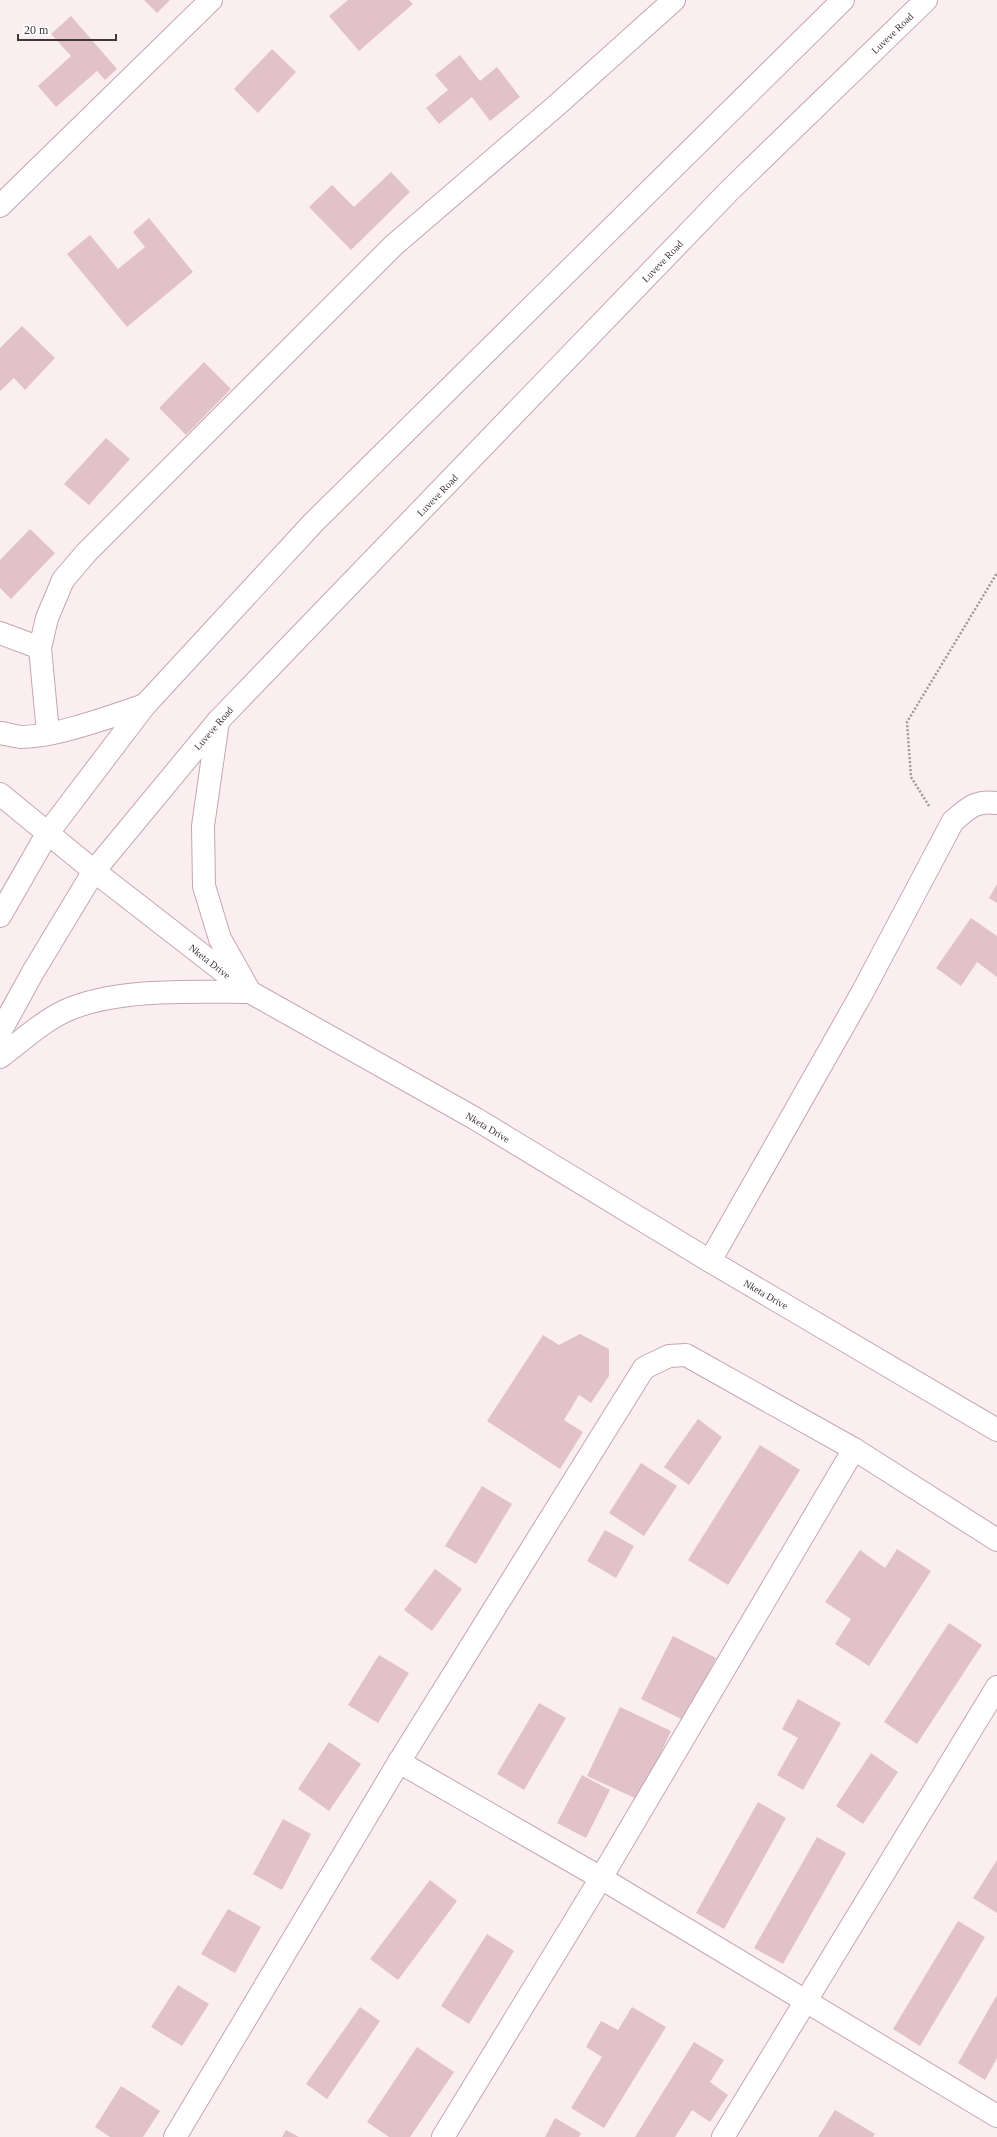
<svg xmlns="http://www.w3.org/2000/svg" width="997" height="2137" font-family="'Times New Roman',serif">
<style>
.building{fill:#e1c2ca}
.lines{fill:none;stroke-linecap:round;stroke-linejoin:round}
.street-casing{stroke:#c5a6ae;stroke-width:24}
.secondary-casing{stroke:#c5a6ae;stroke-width:24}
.path{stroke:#a39699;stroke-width:2.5;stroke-dasharray:2 2;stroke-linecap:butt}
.street{stroke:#fff;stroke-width:22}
.secondary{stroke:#fff;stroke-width:22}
.labels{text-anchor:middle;stroke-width:3;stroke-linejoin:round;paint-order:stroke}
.street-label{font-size:10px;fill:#433639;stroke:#fff}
</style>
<rect width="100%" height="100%" fill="#fbeef1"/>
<g class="building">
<polygon points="144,0 170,0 157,13"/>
<polygon points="348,0 409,0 413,4 359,51 329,16"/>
<polygon points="71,16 117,69 105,80 97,71 56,107 38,86 71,56 51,34"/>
<polygon points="272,49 296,72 258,113 234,89"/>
<polygon points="460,55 480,81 497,67 520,97 490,121 472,97 439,124 426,108 448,90 435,75"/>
<polygon points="391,172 410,192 351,250 309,207 332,185 354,207"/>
<polygon points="149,218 193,272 127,327 67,254 90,235 118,269 145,247 133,232"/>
<polygon points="22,326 55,358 25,390 14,378 0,391 0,348"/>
<polygon points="204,362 231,389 186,435 159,408"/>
<polygon points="106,438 130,459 89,505 64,484"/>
<polygon points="30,529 55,553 11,599 0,588 0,560"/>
<polygon points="997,884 997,903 989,898"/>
<polygon points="971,918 997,936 997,977 977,962 961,986 936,968"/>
<polygon points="580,1334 609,1349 609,1376 591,1403 579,1395 564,1420 583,1432 560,1469 487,1421 543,1335 559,1345"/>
<polygon points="698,1419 722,1437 689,1485 664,1467"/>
<polygon points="760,1445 800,1470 728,1585 688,1560"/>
<polygon points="641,1463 677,1486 644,1536 609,1513"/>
<polygon points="482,1486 512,1504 476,1564 445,1546"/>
<polygon points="605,1530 634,1546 616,1578 587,1561"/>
<polygon points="897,1549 931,1571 869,1666 835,1644 851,1619 825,1602 860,1550 885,1568"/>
<polygon points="435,1569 462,1589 432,1631 404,1610"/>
<polygon points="949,1623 982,1645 917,1744 884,1722"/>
<polygon points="673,1636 716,1658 685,1721 641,1699"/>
<polygon points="379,1655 409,1673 378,1723 348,1705"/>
<polygon points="798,1699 841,1723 803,1790 777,1775 798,1738 782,1729"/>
<polygon points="539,1703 566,1718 524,1790 497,1774"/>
<polygon points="620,1707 671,1731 639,1800 587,1776"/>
<polygon points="329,1742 361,1764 329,1811 298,1789"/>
<polygon points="871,1753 898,1772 863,1824 836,1806"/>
<polygon points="582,1775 610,1790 586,1838 557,1823"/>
<polygon points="758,1802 786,1818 724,1929 696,1913"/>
<polygon points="283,1819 311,1834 282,1890 253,1874"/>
<polygon points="817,1837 846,1853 783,1964 754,1948"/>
<polygon points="997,1860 997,1913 973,1898"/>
<polygon points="430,1880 457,1901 398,1980 370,1959"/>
<polygon points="228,1909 261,1927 235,1973 201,1954"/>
<polygon points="958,1921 985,1937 920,2046 893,2029"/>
<polygon points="487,1934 514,1951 469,2024 441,2006"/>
<polygon points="178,1985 209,2004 182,2046 151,2027"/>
<polygon points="997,1995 997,2058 985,2080 958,2063"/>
<polygon points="360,2007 380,2021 327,2099 306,2084"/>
<polygon points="632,2007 666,2027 604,2128 571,2108 602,2057 586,2047 601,2021 618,2030"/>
<polygon points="694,2042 724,2060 710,2082 728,2095 710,2122 692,2110 675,2137 635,2137"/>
<polygon points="417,2047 454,2072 410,2137 389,2137 367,2122"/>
<polygon points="121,2086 160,2111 143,2137 110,2137 95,2127"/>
<polygon points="835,2110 875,2134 873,2137 818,2137"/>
<polygon points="555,2118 581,2133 579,2137 545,2137"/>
<polygon points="286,2130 299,2137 282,2137"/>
</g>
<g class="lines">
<defs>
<g id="street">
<polyline points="0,206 211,0"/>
<polyline points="0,633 40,648"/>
<polyline points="48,733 40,648 47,618 63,580 86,553 394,245 557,105 674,0"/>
<polyline points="94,871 250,992 476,1119 710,1261 997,1430"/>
<path d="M710 1261 862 993 953 821C969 808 975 800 997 803"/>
<polyline points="399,1762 601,1878 997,2116"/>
<polyline points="175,2137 399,1762 644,1368 669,1356 686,1355 854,1449 997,1540"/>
<polyline points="443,2137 601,1878 854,1449"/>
<polyline points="723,2137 997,1687"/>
</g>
<g id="secondary">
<path d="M0 733C7 734 14 736 21 737 56 737 112 716 145 705"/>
<polyline points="0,794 94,871"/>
<polyline points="0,916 47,834 145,705 313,523 843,0"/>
<polyline points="0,1032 33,972 94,871 218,721 729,191 926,0"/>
<path d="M0 1057C23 1040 46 1018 72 1008 124 988 195 992 250 992L220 939 204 886 203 826 218 721"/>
</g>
</defs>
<use href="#street" class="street-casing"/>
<use href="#secondary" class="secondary-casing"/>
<polyline class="path" points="929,806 911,777 907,722 997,573"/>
<use href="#street" class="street"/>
<use href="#secondary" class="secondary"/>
</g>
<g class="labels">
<g class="street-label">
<text transform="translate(892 33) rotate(-44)" y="4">Luveve Road</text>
<text transform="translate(662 261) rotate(-46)" y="4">Luveve Road</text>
<text transform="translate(437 495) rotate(-46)" y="4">Luveve Road</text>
<text transform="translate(213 728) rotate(-49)" y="4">Luveve Road</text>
<text transform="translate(210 961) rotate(38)" y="4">Nketa Drive</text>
<text transform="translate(488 1127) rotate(31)" y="4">Nketa Drive</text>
<text transform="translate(766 1294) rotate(30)" y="4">Nketa Drive</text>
</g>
</g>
<path d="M18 34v6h98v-6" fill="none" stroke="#433639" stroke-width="2"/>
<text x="24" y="34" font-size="12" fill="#433639" stroke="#ffffff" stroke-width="3" paint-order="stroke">20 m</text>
</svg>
